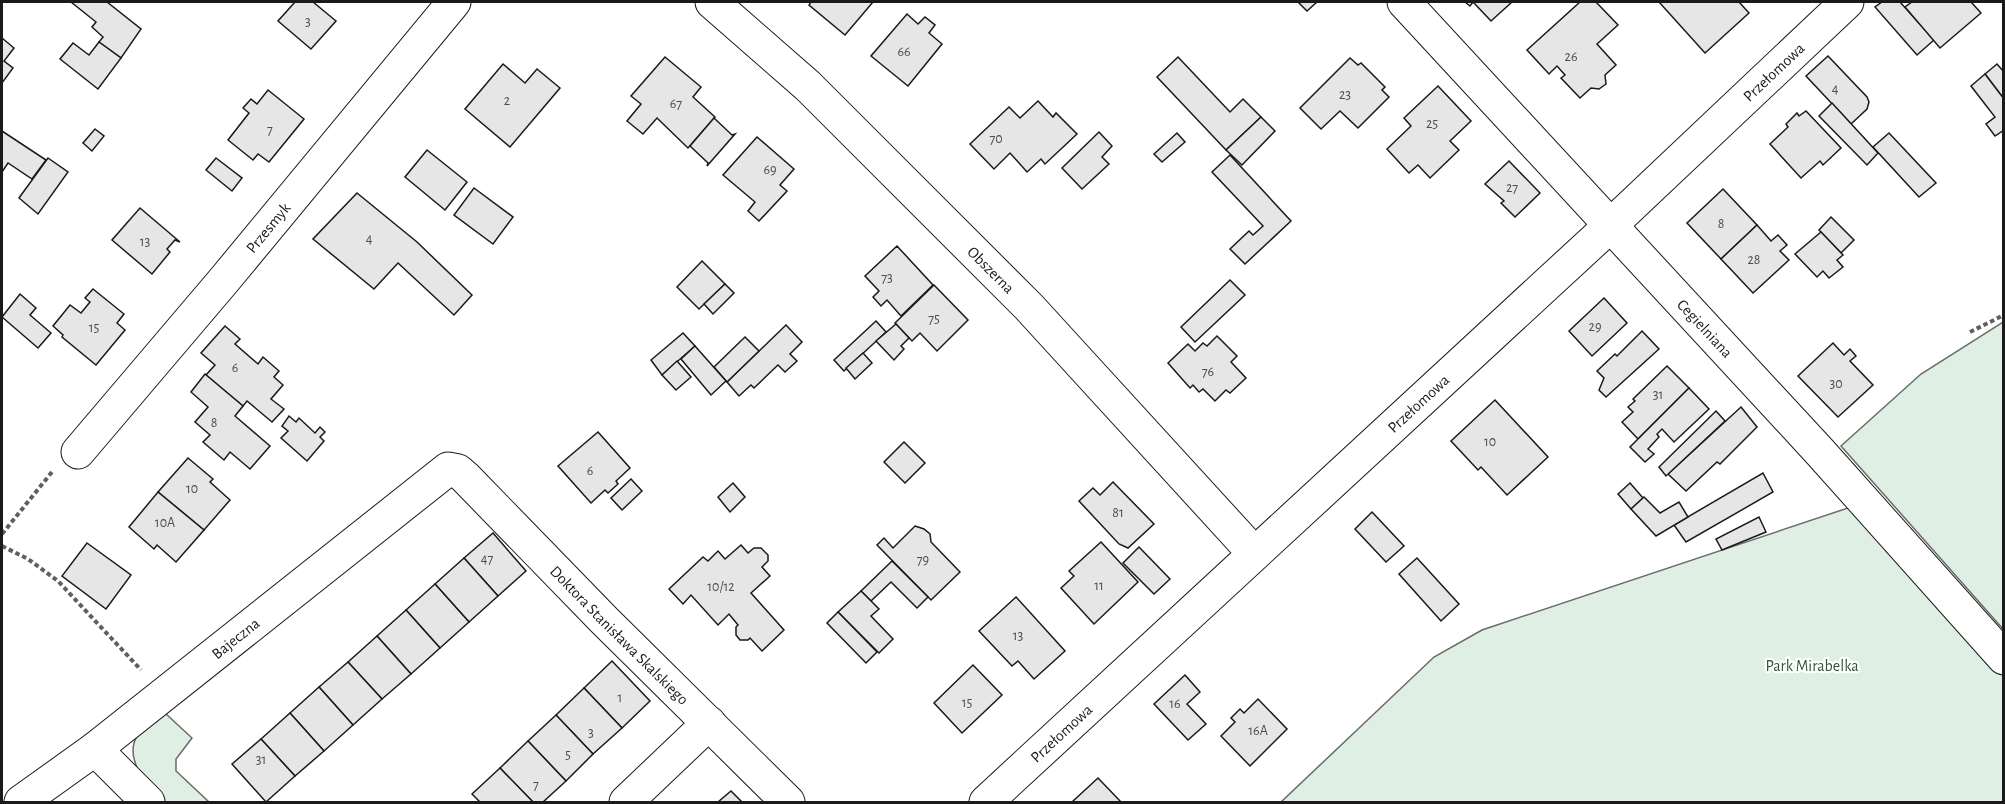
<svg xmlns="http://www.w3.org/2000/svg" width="2005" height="804" font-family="'Alegreya Sans',sans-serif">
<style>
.green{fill:#e0efe3;stroke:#6a6a6a;stroke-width:1.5}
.building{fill:#e6e6e6;stroke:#1a1a1a;stroke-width:1.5}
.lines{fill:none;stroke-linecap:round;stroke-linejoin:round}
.minor-casing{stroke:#1a1a1a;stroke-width:35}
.path{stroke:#5f5f5f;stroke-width:4;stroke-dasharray:4.5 3;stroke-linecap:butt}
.minor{stroke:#fff;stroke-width:33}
.labels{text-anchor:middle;stroke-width:4.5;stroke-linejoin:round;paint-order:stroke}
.number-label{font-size:14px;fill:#4d4d4d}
.street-label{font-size:16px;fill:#1a1a1a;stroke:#fff}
.park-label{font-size:16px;fill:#2b5a34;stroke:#fff}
</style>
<rect width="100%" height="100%" fill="#fff"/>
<g class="green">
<polygon points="2003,322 2003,629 1841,446 1921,374"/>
<polygon points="1854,506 2003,675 2003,802 1281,802 1434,657 1482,630"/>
<path d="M165 713 192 738 176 759V771L209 802H163C150 787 128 766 134 743 137 731 155 720 165 713Z"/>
</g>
<g class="building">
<polygon points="71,2 107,2 141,29 121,58 99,42 103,37 92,27 96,22"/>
<polygon points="295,2 313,2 336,21 311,49 278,21"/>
<polygon points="811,2 873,2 845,35 809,5"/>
<polygon points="1298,2 1317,2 1307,11"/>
<polygon points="1465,2 1512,2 1491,21 1473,2 1470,6"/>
<polygon points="1580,2 1596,2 1618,25 1597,44 1616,65 1605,75 1606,84 1599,89 1591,88 1580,98 1561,78 1565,75 1557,66 1549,74 1527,50"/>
<polygon points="1659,2 1739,2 1749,13 1705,53"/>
<polygon points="1882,2 1900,2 1934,40 1917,55 1875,7"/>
<polygon points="1912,2 1971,2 1981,13 1940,48 1905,7"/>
<polygon points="907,14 918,24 925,17 935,25 929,33 942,44 908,86 871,56"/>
<polygon points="2,38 14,48 4,61 13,68 2,83"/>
<polygon points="99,42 121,58 98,89 60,59 73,43 89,55"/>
<polygon points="1828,56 1867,97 1869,102 1867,109 1851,124 1806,76"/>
<polygon points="665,57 701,87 693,97 715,117 688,148 657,118 643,134 627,121 641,104 631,96"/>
<polygon points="1178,57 1230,112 1243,99 1261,117 1226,150 1157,77"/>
<polygon points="1350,58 1358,65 1361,63 1385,87 1382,90 1389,97 1358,128 1340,111 1321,129 1300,108"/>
<polygon points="503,64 525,83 537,69 560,88 510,147 465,109"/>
<polygon points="1997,64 2004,72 2004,99 1985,74"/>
<polygon points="1985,74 2004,99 2004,130 1995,136 1986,124 1995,117 1971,86"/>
<polygon points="1438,86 1471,121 1450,141 1459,150 1430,178 1418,165 1409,173 1387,149 1411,126 1404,118"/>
<polygon points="268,90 304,119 269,162 258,154 253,160 228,140 249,113 243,108 251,99 257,104"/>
<polygon points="1038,101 1053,117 1056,113 1077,134 1045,164 1041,159 1027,172 1010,153 994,169 970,144 1009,107 1020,118"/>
<polygon points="1832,103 1878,153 1867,165 1819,116"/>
<polygon points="1806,111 1841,148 1823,165 1820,161 1801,178 1770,144 1788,127 1786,124 1797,113 1799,116"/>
<polygon points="1261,117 1275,131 1242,165 1226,150"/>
<polygon points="714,118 732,135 735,134 707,166 708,163 690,146"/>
<polygon points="95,129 104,136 92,151 83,143"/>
<polygon points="2,131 46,160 32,179 8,163 2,172"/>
<polygon points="1099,132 1112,146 1102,157 1109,164 1082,189 1062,168"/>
<polygon points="1177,133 1185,142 1162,162 1154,154"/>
<polygon points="1889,133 1936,183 1919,197 1873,147"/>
<polygon points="757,137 794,169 780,185 787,191 759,221 748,211 755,202 723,175"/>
<polygon points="427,150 467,182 445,210 405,177"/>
<polygon points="1230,155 1291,221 1245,264 1230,249 1249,231 1253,235 1263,226 1212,172"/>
<polygon points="48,158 68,172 38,214 19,198"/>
<polygon points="216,158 242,178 232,191 206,170"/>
<polygon points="1509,161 1540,193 1515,217 1501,203 1504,201 1485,184"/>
<polygon points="474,188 513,217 493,244 454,215"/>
<polygon points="1723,189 1757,225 1721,259 1687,223"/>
<polygon points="357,193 417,242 472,295 454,315 398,263 374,289 313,239"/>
<polygon points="140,208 180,242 175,240 167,249 170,252 152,274 112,240"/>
<polygon points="1831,217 1854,240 1841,253 1819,230"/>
<polygon points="1757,225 1771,241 1778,235 1787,245 1780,251 1789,260 1753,293 1721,259"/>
<polygon points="1821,232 1843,255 1837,260 1843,267 1829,278 1823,271 1817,277 1795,254"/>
<polygon points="897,246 933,285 901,316 887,300 881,306 873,297 879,291 865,276"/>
<polygon points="702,261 725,284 699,309 677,287"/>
<polygon points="1230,280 1245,295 1195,342 1181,327"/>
<polygon points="725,284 734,293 713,314 704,304"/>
<polygon points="934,285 968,320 937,351 920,333 912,341 895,323"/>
<polygon points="93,289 124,314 117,323 125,330 96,365 62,337 63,335 53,326 70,305 81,313 90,302 85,298"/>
<polygon points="20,294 36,308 30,315 51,333 38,348 2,317"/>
<polygon points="1604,298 1627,323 1592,356 1569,331"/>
<polygon points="876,321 886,332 844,371 834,360"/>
<polygon points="896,324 909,338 901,346 904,349 894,360 876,341"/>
<polygon points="786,325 802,342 790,354 797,361 785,372 778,365 754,388 751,385 739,396 727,382"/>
<polygon points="225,326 240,339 235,344 258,364 263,357 279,371 274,377 283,385 271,399 284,409 272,422 247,401 243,406 206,375 215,365 201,353"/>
<polygon points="1642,331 1659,349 1606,397 1599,390 1604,378 1597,371 1615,354 1617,356"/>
<polygon points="683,333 695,346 662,375 651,360"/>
<polygon points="1217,336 1237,356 1231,362 1246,378 1230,393 1226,390 1215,401 1203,389 1199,392 1193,385 1190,388 1168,363 1188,344 1195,351 1203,343 1207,346"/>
<polygon points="745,337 759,351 727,382 714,367"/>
<polygon points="1833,343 1844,355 1850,349 1856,356 1850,361 1873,385 1838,417 1798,376"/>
<polygon points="695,346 726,381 711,395 681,359"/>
<polygon points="863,353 872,363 855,379 846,368"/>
<polygon points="677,361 691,377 676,390 662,375"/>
<polygon points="1667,366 1689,388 1638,439 1622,422 1633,412 1628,407 1635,401 1633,399"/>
<polygon points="205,374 243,406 235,416 270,446 250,469 230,452 224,460 203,442 210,435 195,422 208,407 191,392"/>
<polygon points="1689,388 1709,409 1674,442 1662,429 1657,434 1659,437 1648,449 1654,454 1645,462 1630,447"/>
<polygon points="1495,400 1548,457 1507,495 1481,467 1478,470 1451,441"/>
<polygon points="1741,407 1757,427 1720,464 1717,462 1686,491 1668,474"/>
<polygon points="1716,411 1725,421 1666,476 1659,467"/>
<polygon points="289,416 296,422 299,418 315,433 320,427 325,432 320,437 324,441 307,461 281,438 288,431 282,426"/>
<polygon points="598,432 630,468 616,481 618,484 608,493 605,490 591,503 558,466"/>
<polygon points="904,442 925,463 905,483 884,462"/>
<polygon points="188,458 213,479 210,482 230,500 204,530 158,492"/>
<polygon points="1763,473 1773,492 1686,542 1674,525"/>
<polygon points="631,479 642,491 622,510 611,498"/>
<polygon points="1113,482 1154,524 1128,548 1119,544 1079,501 1093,488 1100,495"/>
<polygon points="733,483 745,497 730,512 718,497"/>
<polygon points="1630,483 1643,498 1631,509 1618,494"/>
<polygon points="158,492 204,530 176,562 157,545 154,549 129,527"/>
<polygon points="1644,497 1660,513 1679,502 1688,517 1656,536 1631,509"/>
<polygon points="1372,512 1404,546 1386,562 1355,529"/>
<polygon points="1759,517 1766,532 1722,550 1716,539"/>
<polygon points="915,526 924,529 930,534 931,542 960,572 931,600 877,545 884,538 893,548"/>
<polygon points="493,533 526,571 498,596 464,558"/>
<polygon points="1101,542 1138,582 1094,624 1061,588 1074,576 1069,571"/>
<polygon points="87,543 131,575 106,609 62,576"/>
<polygon points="741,545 748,553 754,548 761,548 768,555 768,561 762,567 770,576 751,593 784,630 762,651 750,638 748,640 740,640 736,635 736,627 738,625 729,614 718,625 691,595 683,604 669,589 703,557 708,561 718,551 725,559"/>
<polygon points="1139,547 1170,579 1154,594 1123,563"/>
<polygon points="464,558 498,596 469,622 435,584"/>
<polygon points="1417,558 1459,604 1441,621 1399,574"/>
<polygon points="892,561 928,597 917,608 891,582 871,601 861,591"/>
<polygon points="435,584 469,622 440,648 406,610"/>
<polygon points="861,591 879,609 871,616 893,639 879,653 838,612"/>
<polygon points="1016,597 1065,651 1034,679 1018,661 1012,666 979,631"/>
<polygon points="406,610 440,648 411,674 377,636"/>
<polygon points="838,612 877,652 866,663 827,623"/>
<polygon points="377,636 411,674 382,699 348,662"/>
<polygon points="612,661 650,701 622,728 584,688"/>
<polygon points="348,662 382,699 353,725 319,687"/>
<polygon points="973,665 1002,695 962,733 934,703"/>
<polygon points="1185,675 1200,692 1187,704 1206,724 1188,740 1154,704"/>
<polygon points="319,687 353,725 324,751 290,713"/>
<polygon points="584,688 622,728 593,754 556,715"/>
<polygon points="1258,699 1287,729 1250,766 1221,736 1235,722 1231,718 1240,709 1244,713"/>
<polygon points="290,713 324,751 295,776 261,739"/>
<polygon points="556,715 593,754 566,781 528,741"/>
<polygon points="261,739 295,776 266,802 232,764"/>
<polygon points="528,741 566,781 543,802 533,802 500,768"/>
<polygon points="500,768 533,802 480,802 472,794"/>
<polygon points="1098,778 1121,802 1072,802"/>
<polygon points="731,791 742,802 718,802"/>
</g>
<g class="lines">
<defs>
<g id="minor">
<path id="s1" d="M712 2 808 86 1029 307 1254 553"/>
<path id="s2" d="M1404 2 1820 452 2004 658"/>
<path id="s3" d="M78 452 225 279 454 2"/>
<polyline points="95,749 148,802"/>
<path id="s4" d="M21 802 95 749 448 469 458 471 465 477 604 620 788 802"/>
<polyline points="626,802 709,723"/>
<path id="s5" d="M986 802 1612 224 1847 2"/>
</g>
</defs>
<use href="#minor" class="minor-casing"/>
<g class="path">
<polyline points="1970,332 2004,315"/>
<polyline points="2,534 52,472"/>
<polyline points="2,546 28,559 58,581 141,670"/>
</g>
<use href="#minor" class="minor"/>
</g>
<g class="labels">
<g class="number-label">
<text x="308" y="26">3</text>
<text x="904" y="56">66</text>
<text x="1571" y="61">26</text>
<text x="1835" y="93">4</text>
<text x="1345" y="99">23</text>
<text x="507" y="105">2</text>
<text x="676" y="108">67</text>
<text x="1432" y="128">25</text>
<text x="270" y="134">7</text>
<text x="996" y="143">70</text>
<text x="770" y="174">69</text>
<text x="1512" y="192">27</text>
<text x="1721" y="228">8</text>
<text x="369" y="243">4</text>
<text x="145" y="246">13</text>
<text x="1754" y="264">28</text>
<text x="887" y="282">73</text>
<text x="934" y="323">75</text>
<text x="1595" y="331">29</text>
<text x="94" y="332">15</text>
<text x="235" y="372">6</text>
<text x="1208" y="376">76</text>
<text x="1836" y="388">30</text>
<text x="1658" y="399">31</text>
<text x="214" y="427">8</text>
<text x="1490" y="446">10</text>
<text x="590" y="475">6</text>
<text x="192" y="493">10</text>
<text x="1118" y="517">81</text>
<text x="165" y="527">10A</text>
<text x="487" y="563">47</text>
<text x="923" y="564">79</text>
<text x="1099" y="590">11</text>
<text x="721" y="591">10/12</text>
<text x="1018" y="640">13</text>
<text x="620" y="702">1</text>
<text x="967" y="707">15</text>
<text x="1175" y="708">16</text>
<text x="1258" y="735">16A</text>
<text x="591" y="737">3</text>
<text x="568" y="759">5</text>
<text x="261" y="764">31</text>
<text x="536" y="789">7</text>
</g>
<g class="street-label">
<text dy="6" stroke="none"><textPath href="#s5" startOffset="1074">Przełomowa</textPath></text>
<text dy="6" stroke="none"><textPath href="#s3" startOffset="294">Przesmyk</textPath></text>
<text dy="6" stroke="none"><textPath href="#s1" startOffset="387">Obszerna</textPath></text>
<text dy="6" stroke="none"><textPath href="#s2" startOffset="444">Cegielniana</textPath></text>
<text dy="6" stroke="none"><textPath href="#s5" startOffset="588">Przełomowa</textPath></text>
<text dy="6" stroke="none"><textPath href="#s4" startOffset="782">Doktora Stanisława Skalskiego</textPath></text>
<text dy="6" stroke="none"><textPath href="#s4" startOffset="270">Bajeczna</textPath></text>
<text dy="6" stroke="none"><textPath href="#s5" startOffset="102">Przełomowa</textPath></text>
</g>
<g class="park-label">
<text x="1812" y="671">Park Mirabelka</text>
</g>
</g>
<rect width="2005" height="804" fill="none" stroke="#1a1a1a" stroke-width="6"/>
</svg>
